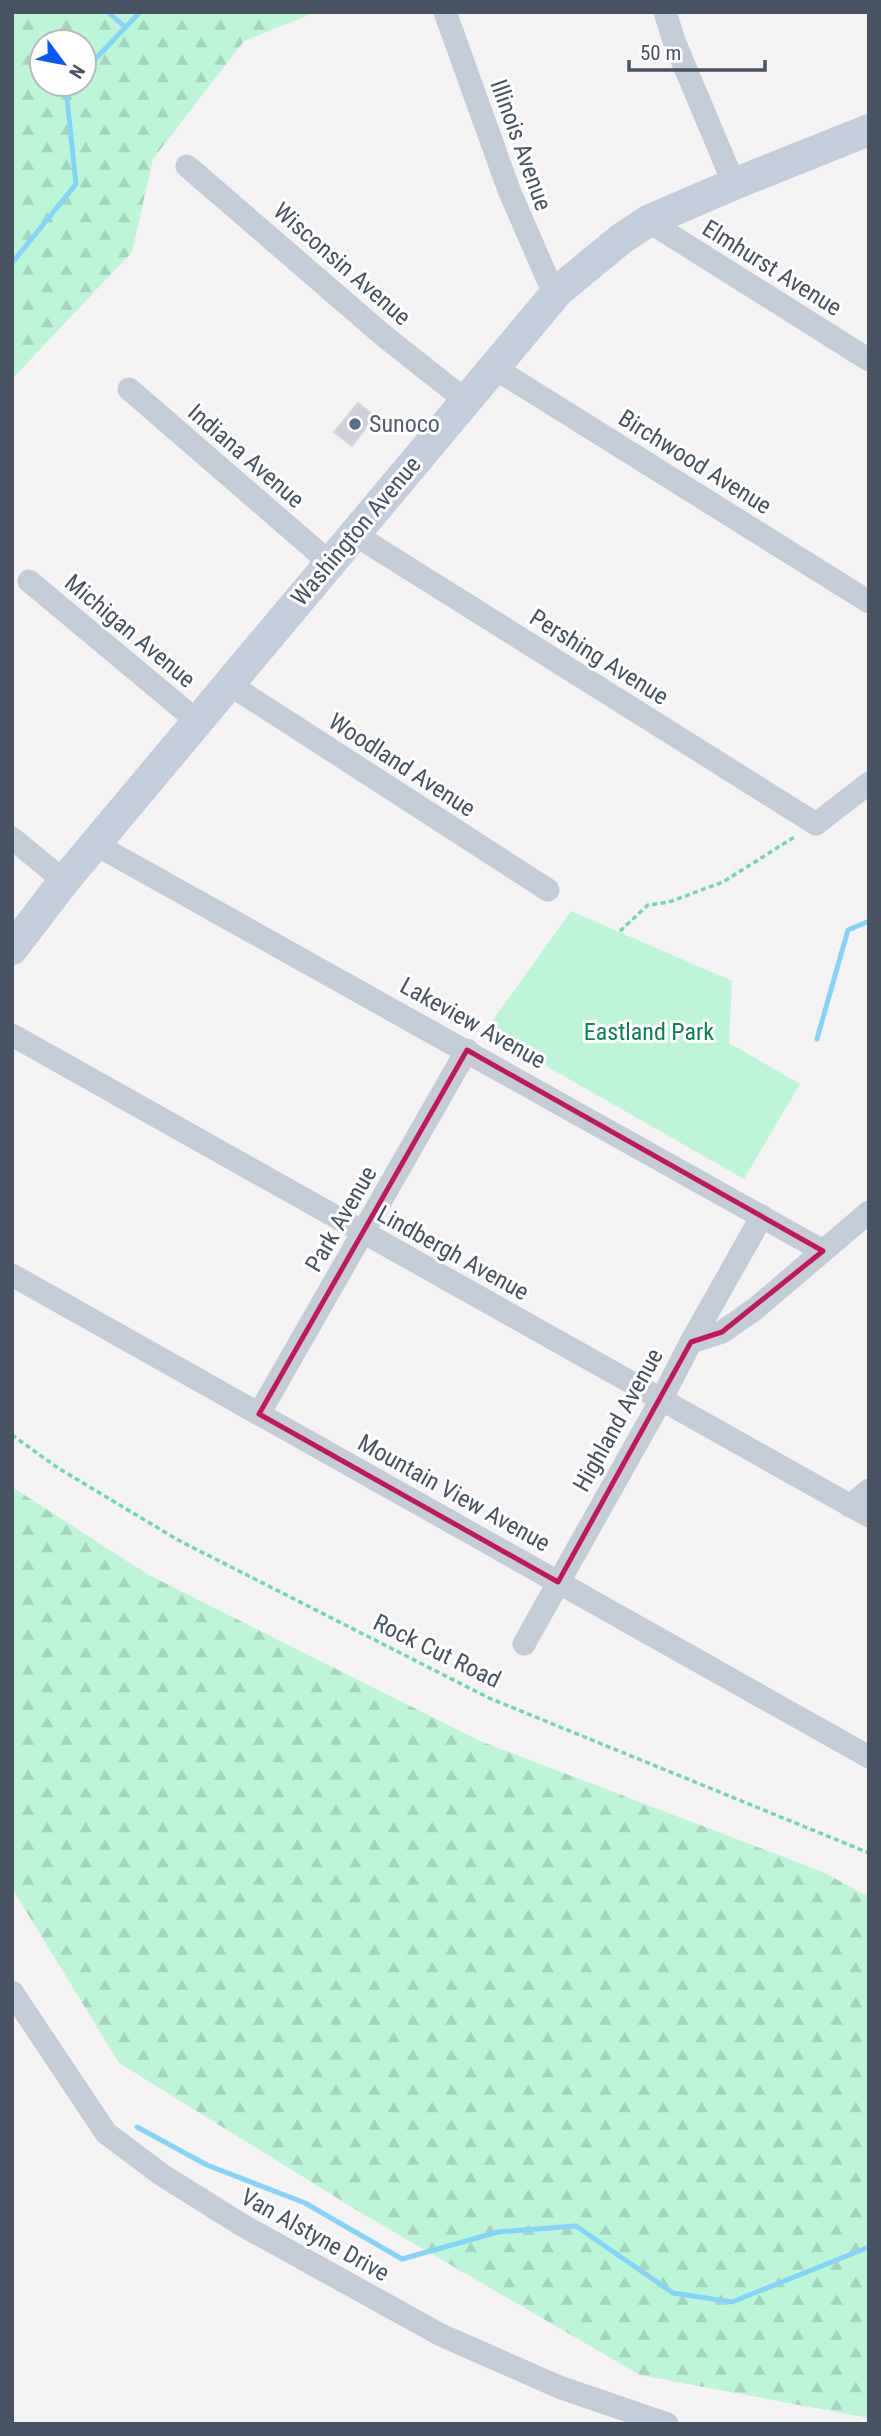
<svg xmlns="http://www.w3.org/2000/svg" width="881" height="2436" font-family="'Roboto Condensed',sans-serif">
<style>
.forest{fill:url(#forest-firs);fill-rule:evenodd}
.green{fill:#bdf5d8}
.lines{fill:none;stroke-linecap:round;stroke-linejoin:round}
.stream{stroke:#85d4f7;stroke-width:5}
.building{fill:#cdd0d8;stroke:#d5d7de;stroke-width:2}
.path{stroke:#70d8af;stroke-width:3.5;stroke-dasharray:5 3.5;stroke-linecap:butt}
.street{stroke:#c4ccd8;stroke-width:23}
.secondary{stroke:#c3cddc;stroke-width:32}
.marked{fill:none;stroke:#c2185b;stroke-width:5;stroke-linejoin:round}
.service-dot{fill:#5c6f8a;stroke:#fff;stroke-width:2.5}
.labels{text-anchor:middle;stroke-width:6;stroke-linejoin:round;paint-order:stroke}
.street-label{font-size:24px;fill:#475362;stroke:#fff}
.service-label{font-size:24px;fill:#4e5e75;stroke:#fff;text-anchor:start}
.park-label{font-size:24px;fill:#0c8253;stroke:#fff}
</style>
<defs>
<pattern id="forest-firs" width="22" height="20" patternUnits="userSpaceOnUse" patternTransform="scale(1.75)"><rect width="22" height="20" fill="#bdf5d8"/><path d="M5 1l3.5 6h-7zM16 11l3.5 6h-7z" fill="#a4d4bc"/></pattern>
</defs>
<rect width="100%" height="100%" fill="#f4f2f2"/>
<g class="forest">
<path d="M12 12H316L244 41 153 159 132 252 12 379ZM42 42H84V84H42Z"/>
<polygon points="12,1487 147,1574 480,1741 823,1872 869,1897 869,2418 640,2375 363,2214 119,2063 12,1888"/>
</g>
<polygon class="green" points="571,911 732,981 729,1043 800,1084 744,1179 485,1031"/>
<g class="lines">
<g class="stream">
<polyline points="108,12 125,27"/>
<polyline points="84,71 140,12"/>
<polyline points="12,263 76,184 66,89 71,84"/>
<polyline points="817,1039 848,930 869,921"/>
<polyline points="137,2127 207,2165 305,2203 402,2259 498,2232 576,2226 673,2293 732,2302 869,2247"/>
</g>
</g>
<polygon class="building" points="358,403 375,416 352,446 334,432"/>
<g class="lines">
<g class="path">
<polyline points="620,931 648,905 669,902 723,882 796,836"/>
<polyline points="12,1435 58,1468 178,1540 489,1698 869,1853"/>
</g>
<g class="street">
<polyline points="445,12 509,190 548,280 558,291"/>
<polyline points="665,12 674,41 734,184"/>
<polyline points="187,166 384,336 465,400"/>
<polyline points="648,221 869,360"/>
<polyline points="493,367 869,602"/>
<polyline points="129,389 329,562"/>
<polyline points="354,534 816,824 869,783"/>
<polyline points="29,581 197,721"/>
<polyline points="229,684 548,890"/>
<polyline points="12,838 64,881"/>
<polyline points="95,844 823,1251"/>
<polyline points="12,1035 869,1516"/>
<polyline points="12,1275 869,1757"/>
<polyline points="691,1342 762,1216"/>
<polyline points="259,1414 467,1050"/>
<polyline points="850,1506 869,1490"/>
<polyline points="524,1644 661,1400 691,1342 722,1332 755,1309 869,1212"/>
<polyline points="12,1992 106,2133 162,2175 242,2225 441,2335 559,2387 667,2424"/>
</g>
<polyline class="secondary" points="12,949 64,881 558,291 621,239 648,221 734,184 869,130"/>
</g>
<path class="marked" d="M467 1050 823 1251 722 1332 691 1342 558 1582 259 1414Z"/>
<circle class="service-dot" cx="355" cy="424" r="7"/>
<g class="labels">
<g class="street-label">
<text transform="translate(521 145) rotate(70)" y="8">Illinois Avenue</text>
<text transform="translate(342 264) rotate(41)" y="8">Wisconsin Avenue</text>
<text transform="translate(772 268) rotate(32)" y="8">Elmhurst Avenue</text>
<text transform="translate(246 456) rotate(41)" y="8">Indiana Avenue</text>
<text transform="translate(695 462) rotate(32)" y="8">Birchwood Avenue</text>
<text transform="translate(356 531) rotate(-50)" y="8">Washington Avenue</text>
<text transform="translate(130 631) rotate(40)" y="8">Michigan Avenue</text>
<text transform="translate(599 657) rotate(32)" y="8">Pershing Avenue</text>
<text transform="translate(402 765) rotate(33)" y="8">Woodland Avenue</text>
<text transform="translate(473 1023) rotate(29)" y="8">Lakeview Avenue</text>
<text transform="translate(341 1219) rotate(-60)" y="8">Park Avenue</text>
<text transform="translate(453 1253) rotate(29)" y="8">Lindbergh Avenue</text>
<text transform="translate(618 1420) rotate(-61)" y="8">Highland Avenue</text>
<text transform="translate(454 1493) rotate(29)" y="8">Mountain View Avenue</text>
<text transform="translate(437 1651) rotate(26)" y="8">Rock Cut Road</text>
<text transform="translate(315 2235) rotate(29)" y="8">Van Alstyne Drive</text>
</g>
<g class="service-label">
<text x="369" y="432">Sunoco</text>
</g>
<g class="park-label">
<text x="649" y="1040">Eastland Park</text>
</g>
</g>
<rect width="881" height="2436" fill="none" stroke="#475362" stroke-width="28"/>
<g transform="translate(63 63) rotate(122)"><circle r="33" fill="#ffffff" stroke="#b5bac0" stroke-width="2"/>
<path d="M0-5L12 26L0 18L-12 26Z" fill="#0558fb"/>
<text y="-10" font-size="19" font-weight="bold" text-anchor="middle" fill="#475362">N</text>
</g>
<path d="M629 60v10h136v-10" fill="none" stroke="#475362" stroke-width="3.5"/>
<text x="640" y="60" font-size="21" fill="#475362" stroke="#ffffff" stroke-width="5" paint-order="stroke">50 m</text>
</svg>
